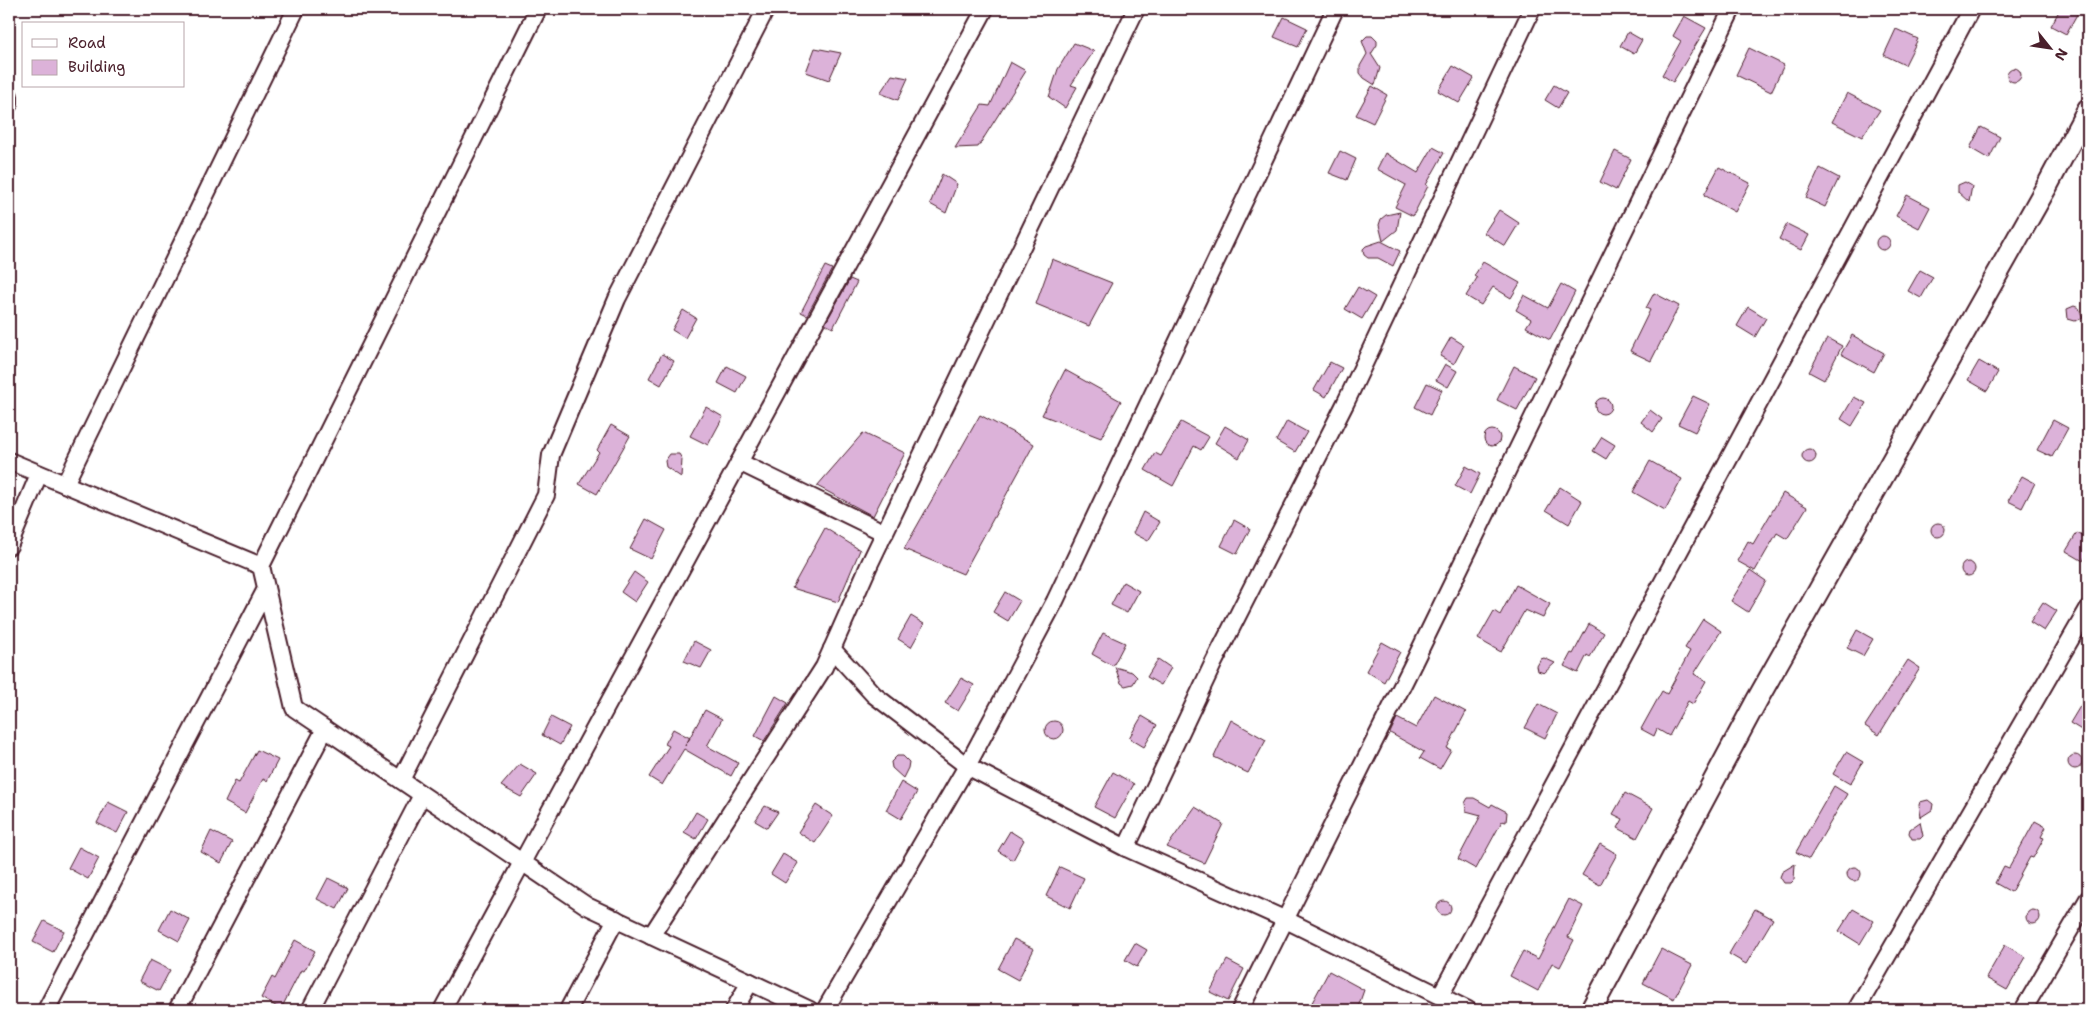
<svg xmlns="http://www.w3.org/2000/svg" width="2097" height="1019" font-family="'Shantell Sans',sans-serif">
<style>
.building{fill:#dcb2d9;stroke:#4a1f2b}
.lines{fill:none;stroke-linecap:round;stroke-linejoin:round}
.minor-casing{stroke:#4a1f2b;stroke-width:20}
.tertiary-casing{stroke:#4a1f2b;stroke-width:24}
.minor{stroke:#fff;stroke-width:16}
.tertiary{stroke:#fff;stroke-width:20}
</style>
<rect width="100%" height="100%" fill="#fff"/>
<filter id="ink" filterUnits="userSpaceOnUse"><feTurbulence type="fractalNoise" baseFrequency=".02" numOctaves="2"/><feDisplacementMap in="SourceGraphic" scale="10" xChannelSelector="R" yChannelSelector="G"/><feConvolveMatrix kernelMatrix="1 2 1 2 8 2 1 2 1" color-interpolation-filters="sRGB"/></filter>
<g filter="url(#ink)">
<g class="building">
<polygon points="2060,9 2080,9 2066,34 2051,26"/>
<polygon points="1684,16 1706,28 1673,82 1662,75 1681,41 1673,36"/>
<polygon points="1284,17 1307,28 1298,47 1274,37"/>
<polygon points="1896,29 1918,39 1905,65 1884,55"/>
<polygon points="1628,32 1642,40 1634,54 1620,46"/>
<polygon points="1367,36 1372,36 1377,41 1377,45 1371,54 1380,68 1375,85 1364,78 1360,73 1360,66 1367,54 1362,41"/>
<polygon points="1074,43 1094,51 1071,85 1077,87 1065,108 1049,97 1058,69"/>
<polygon points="815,48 841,53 829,80 806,72"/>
<polygon points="1749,48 1784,65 1771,92 1736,75"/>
<polygon points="1010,62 1026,71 978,147 955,148 982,105 990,106"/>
<polygon points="1453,66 1474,78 1459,103 1438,91"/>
<circle cx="2014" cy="75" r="7"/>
<polygon points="892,75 908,78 898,100 880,93"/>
<polygon points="1554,85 1567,93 1558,108 1545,100"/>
<polygon points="1372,86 1387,95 1373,123 1356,115"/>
<polygon points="1847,93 1880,110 1862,137 1832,122"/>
<polygon points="1981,127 2000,137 1989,159 1970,148"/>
<polygon points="1433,147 1444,153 1426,185 1428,186 1413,216 1395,207 1406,185 1377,169 1385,153 1418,173"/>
<polygon points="1340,151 1356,159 1347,180 1329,173"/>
<polygon points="1615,151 1631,159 1616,190 1600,182"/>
<polygon points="1719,167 1750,183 1735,212 1704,195"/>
<polygon points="1820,168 1839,178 1825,207 1806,198"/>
<polygon points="942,174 957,184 946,213 930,204"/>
<polygon points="1965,182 1972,186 1969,202 1958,192 1958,185"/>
<polygon points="1907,195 1930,207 1919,228 1896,216"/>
<polygon points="1499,210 1519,223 1505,246 1484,233"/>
<polygon points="1400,212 1397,230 1383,241 1379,225 1381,219 1386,215"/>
<polygon points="1787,224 1809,235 1801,250 1779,239"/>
<circle cx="1883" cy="243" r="7"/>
<polygon points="1381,241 1400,251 1393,266 1378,258 1368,258 1364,255 1363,249 1366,246"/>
<polygon points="1052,259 1112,283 1089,326 1036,304"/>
<polygon points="1483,262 1520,283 1511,298 1493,287 1481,305 1466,296 1477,278 1474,276"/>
<polygon points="825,266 832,269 807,315 801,312"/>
<polygon points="1920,270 1933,277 1921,298 1908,291"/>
<polygon points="850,279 857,282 833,328 825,324"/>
<polygon points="1561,284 1575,292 1550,340 1526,327 1531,319 1516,310 1524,295 1548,308"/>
<polygon points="1358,287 1375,297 1362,319 1345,309"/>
<polygon points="1654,293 1679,306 1651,361 1630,351 1650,310 1646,308"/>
<polygon points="2074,306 2079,308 2083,318 2075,321 2068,319 2067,309"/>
<polygon points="1748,307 1766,318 1755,337 1737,326"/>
<polygon points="683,310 696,318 685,338 672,330"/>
<polygon points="1852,335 1884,353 1874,372 1841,354"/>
<polygon points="1451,337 1464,345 1454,364 1440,356"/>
<polygon points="1827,338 1842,346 1824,380 1809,372"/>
<polygon points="662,354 674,361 661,385 649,378"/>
<polygon points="1979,361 1998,372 1987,391 1968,380"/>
<polygon points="1330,362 1342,368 1326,397 1314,390"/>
<polygon points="1445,364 1457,371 1448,387 1436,380"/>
<polygon points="727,366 746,376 737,393 718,383"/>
<polygon points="1514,366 1535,377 1517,410 1497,400"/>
<polygon points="1065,370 1121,401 1101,438 1042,415"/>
<polygon points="1427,383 1442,390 1430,415 1415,407"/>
<polygon points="1693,396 1710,404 1695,432 1678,424"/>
<polygon points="1854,397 1866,403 1852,426 1841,419"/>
<circle cx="1603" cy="406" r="8"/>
<polygon points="706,407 723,417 708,445 690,436"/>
<polygon points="1650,410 1662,419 1653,432 1641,422"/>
<polygon points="980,415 1034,444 963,574 904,549"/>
<polygon points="2053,420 2068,428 2052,457 2037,450"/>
<polygon points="1287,421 1307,432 1295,452 1276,441"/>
<polygon points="1181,422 1209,437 1201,450 1194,446 1173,486 1145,470 1155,453 1161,456"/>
<polygon points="611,425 630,436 597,494 579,484 599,452 597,450"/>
<polygon points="1225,426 1249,440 1239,458 1215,443"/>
<circle cx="1492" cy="438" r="8"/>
<polygon points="863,433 905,453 873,516 817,486"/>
<polygon points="1602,437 1615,445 1606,459 1593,451"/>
<circle cx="1809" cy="456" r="7"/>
<polygon points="670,454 679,454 682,459 681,477 666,467 665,461"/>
<polygon points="1650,461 1682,479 1665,510 1633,492"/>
<polygon points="1466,466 1480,474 1470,494 1455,486"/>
<polygon points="2022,476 2035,483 2022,508 2008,501"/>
<polygon points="1560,487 1582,501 1569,524 1546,510"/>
<polygon points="1783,493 1807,507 1787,539 1777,533 1755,571 1737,561 1748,541 1753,544"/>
<polygon points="1143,512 1160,522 1148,541 1133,533"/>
<polygon points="646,519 666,530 651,559 630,549"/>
<polygon points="1234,520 1250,529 1237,554 1221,546"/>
<circle cx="1938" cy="530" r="7"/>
<polygon points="825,528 860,550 838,602 792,588"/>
<polygon points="2077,533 2088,539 2088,552 2083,561 2066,551"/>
<circle cx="1968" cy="569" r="7"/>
<polygon points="1750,570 1766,581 1748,612 1731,601"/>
<polygon points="634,572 648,582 635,602 621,592"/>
<polygon points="1123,582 1139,591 1127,613 1111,605"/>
<polygon points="1516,585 1550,604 1543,618 1525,610 1501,652 1478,639 1494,611 1500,615"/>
<polygon points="1005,592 1020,601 1008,621 993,612"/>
<polygon points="2043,602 2057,611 2044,631 2030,622"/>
<polygon points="911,616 924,624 911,647 898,639"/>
<polygon points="1703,619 1721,631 1694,674 1706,681 1693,704 1688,701 1669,736 1657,729 1654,736 1641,729 1662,691 1667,694 1690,651 1685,648"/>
<polygon points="1589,624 1604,633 1590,657 1587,655 1578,673 1564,666 1571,653 1573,654"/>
<polygon points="1857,630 1873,639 1863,656 1847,648"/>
<polygon points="1103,633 1125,643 1113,666 1092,654"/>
<polygon points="694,641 711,650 701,668 684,661"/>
<polygon points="1382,642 1400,652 1384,682 1366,671"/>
<polygon points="1544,658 1555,663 1544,673 1538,671 1537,666 1541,659"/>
<polygon points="1158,659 1171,668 1161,685 1147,677"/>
<polygon points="1908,660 1920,668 1879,735 1865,726"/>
<polygon points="1115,667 1132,672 1137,677 1133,684 1125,686 1121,683"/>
<polygon points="961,678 974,685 958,711 945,703"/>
<polygon points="2088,693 2088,734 2070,723"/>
<polygon points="1434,695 1466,712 1447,748 1451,750 1440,769 1420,758 1424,752 1390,733 1397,718 1416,728"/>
<polygon points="776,696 788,703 764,741 755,736"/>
<polygon points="1538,704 1557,714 1545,738 1525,728"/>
<polygon points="705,710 722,719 707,746 738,763 731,776 684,749 662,785 649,777 669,746 665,744 673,729 690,738 685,746"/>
<polygon points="1142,716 1157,725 1144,747 1129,738"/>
<polygon points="551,717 570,727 560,745 542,735"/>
<polygon points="1231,720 1266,740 1248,773 1214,757"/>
<circle cx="1054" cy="730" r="9"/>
<polygon points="257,750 278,760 267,781 263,779 245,813 225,802 235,781 239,783"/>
<polygon points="1846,752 1863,762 1850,784 1833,774"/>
<circle cx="2075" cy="762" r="7"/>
<polygon points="897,756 903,756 909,762 908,768 903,778 892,768 891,762"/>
<polygon points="520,764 537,774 521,797 501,786"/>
<polygon points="1113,772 1134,784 1115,818 1094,807"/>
<polygon points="901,782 917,792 901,819 886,810"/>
<polygon points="1834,786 1847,794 1809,859 1796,852"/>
<polygon points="1625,793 1653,808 1637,838 1618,828 1623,819 1613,814"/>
<polygon points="1468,798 1474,798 1490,807 1492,804 1507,812 1506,822 1502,821 1476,869 1458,859 1481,815 1466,811 1465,803"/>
<polygon points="1928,800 1933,804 1932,810 1921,817 1919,805 1920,802"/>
<polygon points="108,802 128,812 117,833 97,823"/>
<polygon points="816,805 833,816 815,843 798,832"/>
<polygon points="765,806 778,812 767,828 755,821"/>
<polygon points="1195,807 1223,824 1204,863 1167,847"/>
<polygon points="696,812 708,819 696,839 684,832"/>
<polygon points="2035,821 2046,827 2041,837 2044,838 2033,858 2030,857 2011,892 1995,883 2004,866 2009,868"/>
<polygon points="1920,822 1923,836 1920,839 1912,839 1909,833 1910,829"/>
<polygon points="211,831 232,842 221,863 201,852"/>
<polygon points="1010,831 1024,840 1013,860 998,851"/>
<polygon points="1600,844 1617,854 1600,885 1582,875"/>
<polygon points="79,847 99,858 88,879 68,868"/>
<polygon points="783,854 798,863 785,883 771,874"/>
<polygon points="1795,864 1794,880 1791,883 1784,883 1780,877 1782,872"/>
<circle cx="1854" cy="874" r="7"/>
<polygon points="1060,867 1084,878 1070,908 1046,896"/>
<polygon points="328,878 348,888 337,909 317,899"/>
<polygon points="1569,899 1583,906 1568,937 1574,940 1560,967 1552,963 1538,991 1510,976 1523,951 1538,959"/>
<circle cx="1444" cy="908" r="7"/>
<polygon points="170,909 190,920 179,941 159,930"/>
<polygon points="1755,909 1773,919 1746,964 1729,954"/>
<polygon points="1853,909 1874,921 1860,944 1839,931"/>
<circle cx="2033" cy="917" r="7"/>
<polygon points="44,921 64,931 53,952 33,942"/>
<polygon points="1014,939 1034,949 1018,980 998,969"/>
<polygon points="295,940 315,951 304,971 301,970 281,1009 261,998 272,977 275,979"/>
<polygon points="1135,943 1147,950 1137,967 1125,960"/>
<polygon points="2005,945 2026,957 2007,990 1986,978"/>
<polygon points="1661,949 1692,965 1674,999 1643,983"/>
<polygon points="150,960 170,970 159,991 139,981"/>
<polygon points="1227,960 1244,969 1228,1001 1210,992"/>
<polygon points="1329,971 1364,990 1357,1010 1308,1010"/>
</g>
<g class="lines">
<defs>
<g id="minor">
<polyline points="9,96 9,104"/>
<polyline points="9,461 261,566 294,708 587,906 810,1010"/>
<polyline points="739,462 885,533"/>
<polyline points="65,484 296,9"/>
<polyline points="9,546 39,474"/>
<polyline points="261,566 538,9"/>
<polyline points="832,649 874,695 967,766 1126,848 1284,919 1468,1010"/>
<polyline points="401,780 546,495 551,455 617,299 766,9"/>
<polyline points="1126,848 1213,664 1345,404 1532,9"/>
<polyline points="651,936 824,667 870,563 1136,9"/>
<polyline points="1440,996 1971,9"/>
<polyline points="46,1010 266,589"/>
<polyline points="177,1010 325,729"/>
<polyline points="310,1010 422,795"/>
<polyline points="442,1010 985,9"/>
<polyline points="568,1010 616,919"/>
<polyline points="734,1010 750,982"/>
<polyline points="825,1010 967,766 1055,601 1335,9"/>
<polyline points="1240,1010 1412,666 1732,9"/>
<polyline points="1856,1010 2088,609"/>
<polyline points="2023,1010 2088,899"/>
</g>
<polyline id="tertiary" points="1591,1010 1757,700 2047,186 2088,109"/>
</defs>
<use href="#minor" class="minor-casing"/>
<use href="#tertiary" class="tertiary-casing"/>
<use href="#minor" class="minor"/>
<use href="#tertiary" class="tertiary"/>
</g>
</g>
<rect width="2097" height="1019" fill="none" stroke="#fff" stroke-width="30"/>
<rect x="15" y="15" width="2067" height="989" fill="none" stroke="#4a1f2b" stroke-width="2" filter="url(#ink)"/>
<rect x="22" y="22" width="162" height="65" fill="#ffffff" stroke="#b7a5aa"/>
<rect x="32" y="39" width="25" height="8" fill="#ffffff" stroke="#b7a5aa"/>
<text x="68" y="48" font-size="15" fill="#4a1f2b">Road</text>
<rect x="32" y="60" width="25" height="15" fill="#dcb2d9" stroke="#b7a5aa"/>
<text x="68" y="72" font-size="15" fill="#4a1f2b">Building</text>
<g transform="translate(2050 48) rotate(120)" stroke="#ffffff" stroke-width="4" paint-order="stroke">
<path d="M0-4L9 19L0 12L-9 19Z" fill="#4a1f2b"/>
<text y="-8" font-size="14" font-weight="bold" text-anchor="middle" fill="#4a1f2b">N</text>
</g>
</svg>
